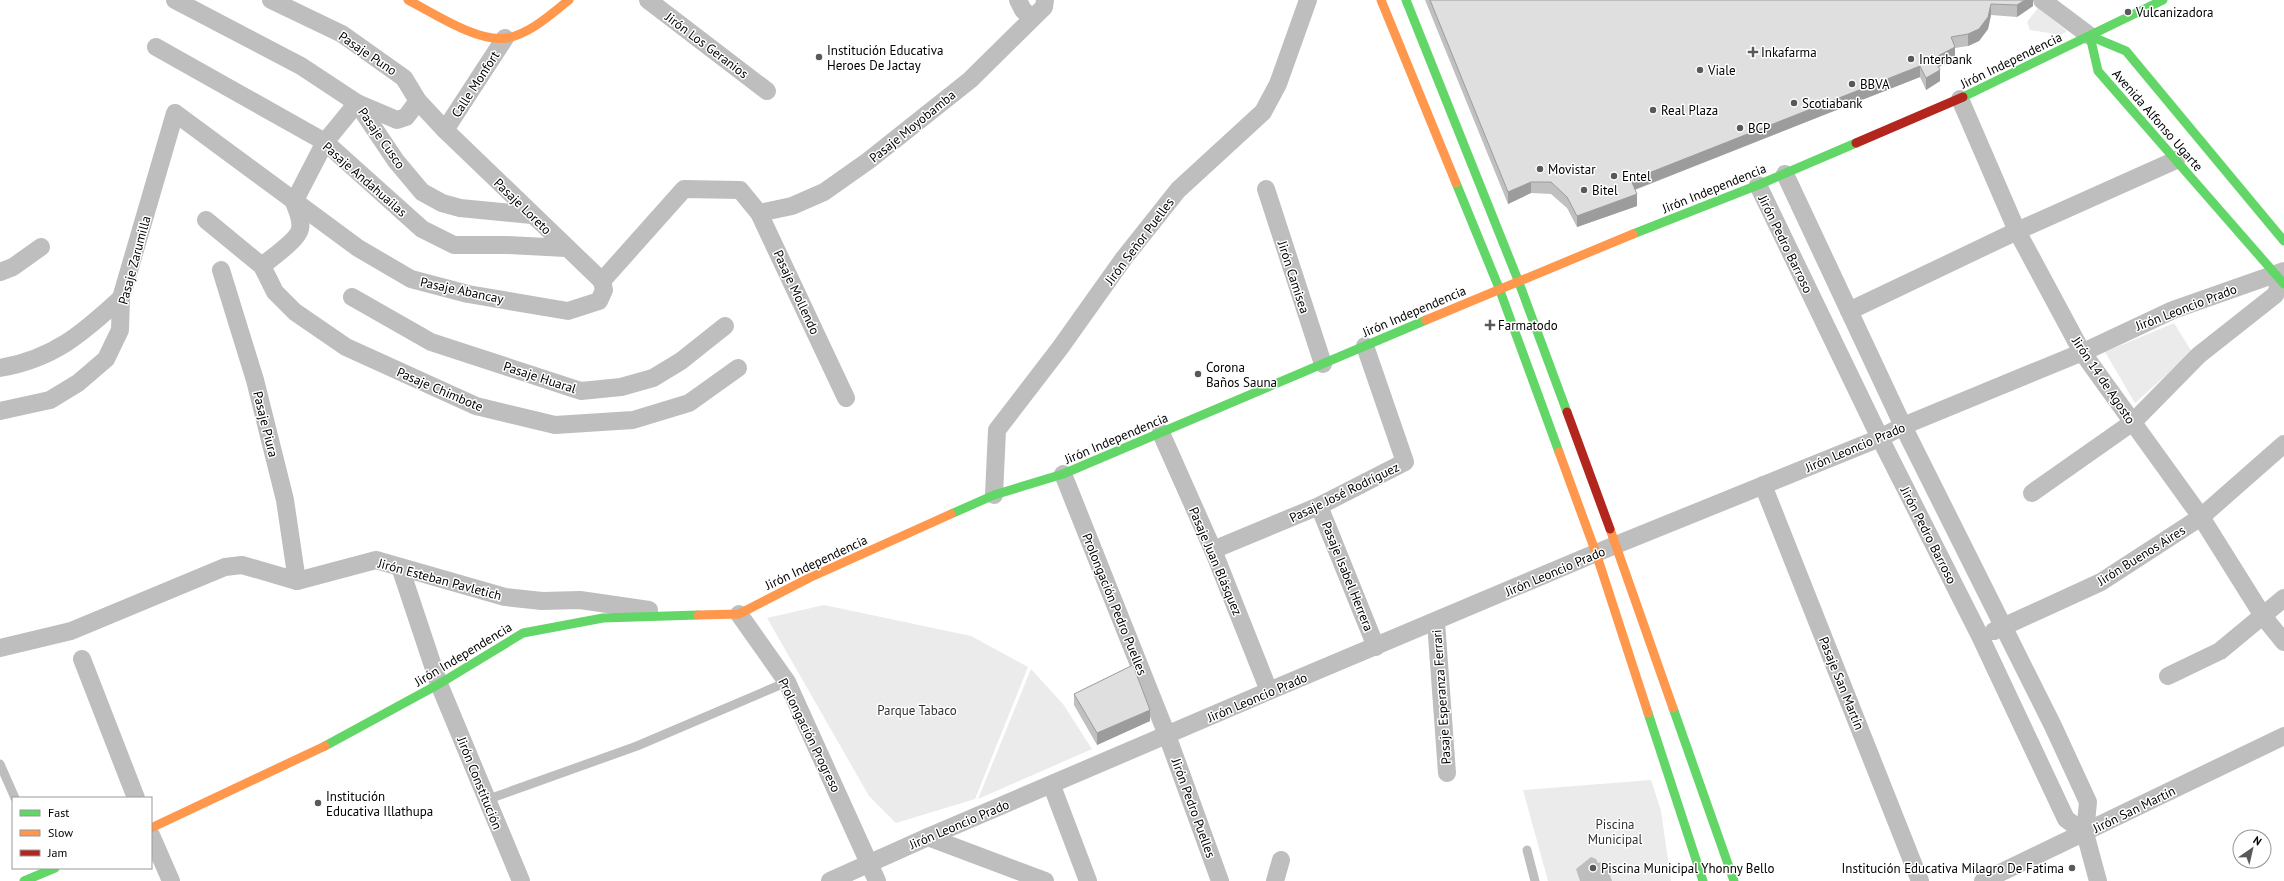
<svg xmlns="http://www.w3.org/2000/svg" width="2284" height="881" font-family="'PT Sans',sans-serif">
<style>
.green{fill:#ebebeb}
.water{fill:#bebebe}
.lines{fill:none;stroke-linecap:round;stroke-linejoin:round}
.lane{stroke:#bebebe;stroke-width:9}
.street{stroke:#bebebe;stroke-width:18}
.fast{stroke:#63d668;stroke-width:9}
.slow{stroke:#ff974d;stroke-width:9}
.jam{stroke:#b3261e;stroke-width:9}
.wall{fill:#c0c0c0}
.shaded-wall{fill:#9c9c9c}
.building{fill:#dfdfdf;stroke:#9c9c9c}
.poi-dot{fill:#595959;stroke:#fff;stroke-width:1.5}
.labels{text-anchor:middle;stroke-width:3;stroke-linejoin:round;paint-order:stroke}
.poi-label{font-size:13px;fill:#000;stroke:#fff;text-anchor:start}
.street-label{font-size:13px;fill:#000;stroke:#fff}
.park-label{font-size:13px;fill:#323232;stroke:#fff}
</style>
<rect width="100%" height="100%" fill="#fff"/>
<g class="green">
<polygon points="2038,8 2067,31 2061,35 2030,30 2027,22"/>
<polygon points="2174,323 2192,352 2135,403 2105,352"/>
<polygon points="824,605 971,636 1028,667 975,799 896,823 869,796 767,618"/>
<polygon points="1031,669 1063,704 1092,749 978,799"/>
<polygon points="1651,780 1661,811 1671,881 1548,881 1523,790"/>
</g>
<polygon class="water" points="1591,857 1596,859 1598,863 1605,861 1612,881 1580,881 1576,869"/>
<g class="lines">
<g class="lane">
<polyline points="0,764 15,798"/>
<polyline points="486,800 637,746 787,682"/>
<polyline points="1527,850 1535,881"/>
</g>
<g class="street">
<polyline points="175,0 301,66 357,103 396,161 422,192 442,203 460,208 532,215"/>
<polyline points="271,0 342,34 404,78 418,101 445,130 602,281"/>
<polyline points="648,0 767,91"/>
<polyline points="1018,0 1023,10 1032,18"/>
<polyline points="2042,0 2090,36"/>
<polyline points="156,47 325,142 422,229 454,245 506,245 566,248"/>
<polyline points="1960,99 2017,231 2082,352 2201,517 2263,616 2284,642"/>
<polyline points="445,130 505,38"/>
<polyline points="1785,174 1903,426 2053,726 2088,802 2085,833"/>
<polyline points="1758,185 1880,438 1980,636 2066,819 2085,833 2098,881"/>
<polyline points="1266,189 1323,364"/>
<polyline points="759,213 792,206 824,192 868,161 970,80 1044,7 1045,0"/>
<polyline points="206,220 262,266 275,292 295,312 346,347 476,406 555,425 633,420 689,403 738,368"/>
<path d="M262 266C271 258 298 240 300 229 302 219 297 211 294 202L325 142 357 103 397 120 406 117 418 101"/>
<polyline points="221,270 255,380 285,500 297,581"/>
<polyline points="0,272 13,267 41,247"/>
<polyline points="602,281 684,189 740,190 759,213 846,398"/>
<polyline points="352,297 431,342 581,391 621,387 653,378 681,361 725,326"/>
<polyline points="1849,311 2017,231 2176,160"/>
<path d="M0 368C53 359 82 334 121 298"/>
<polyline points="0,411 50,400 78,383 106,359 120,330 121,298 175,113 358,248 411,279 468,294 568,311 599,301 604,290 602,281"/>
<polyline points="1161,433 1213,550 1269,691"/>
<polyline points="1063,474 1167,735 1220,881"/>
<polyline points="1763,485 1920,881"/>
<polyline points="2032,493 2133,422 2199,355 2275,295 2278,289 2277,275"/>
<polyline points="994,495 997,430 1060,348 1124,258 1178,190 1263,112 1278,84 1308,0"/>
<polyline points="1319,506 1376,647"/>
<polyline points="1213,550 1319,506 1405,462 1365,346"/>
<polyline points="400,567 439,684 521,881"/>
<polyline points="739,614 787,682 877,881"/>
<polyline points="1436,622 1447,773"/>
<polyline points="1994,631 2101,582 2201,517 2284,444"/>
<polyline points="0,648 71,631 225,567 242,565 297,581 376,560 505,597 542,601 580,600 649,610"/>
<polyline points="82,659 136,798"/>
<polyline points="2168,676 2220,651 2284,598"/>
<polyline points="1052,786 1088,881"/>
<polyline points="151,835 171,881"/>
<polyline points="928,837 1045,881"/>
<polyline points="830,881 928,837 1269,691 1596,553 1880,438 1903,426 2090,349 2173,310 2284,271"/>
<polyline points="1275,881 1281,860"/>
<polyline points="1983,881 2284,736"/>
</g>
<g class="fast">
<polyline points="1406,0 1518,280 1567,412"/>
<polyline points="2090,36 2098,71 2284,284"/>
<polyline points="2090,36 2126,51 2284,241"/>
<polyline points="1963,97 2163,0"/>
<polyline points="1456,183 1499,288 1559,452"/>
<polyline points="1633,234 1758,185 1856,143"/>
<polyline points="951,514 994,495 1063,474 1426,320"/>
<polyline points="1673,708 1734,881"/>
<polyline points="1648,713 1703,881"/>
<polyline points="325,746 439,684 523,633 603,618 698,615"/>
<polyline points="24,881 55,868"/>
</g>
<g class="slow">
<path d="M408 0C433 13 478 43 507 38 530 34 551 14 569 0"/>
<polyline points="1381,0 1456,183"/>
<polyline points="1426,320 1633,234"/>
<polyline points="1559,452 1596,553 1648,713"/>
<polyline points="1610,529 1673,708"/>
<polyline points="698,615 739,614 809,578 951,514"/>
<polyline points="151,828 325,746"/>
</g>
<g class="jam">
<polyline points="1856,143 1963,97"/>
<polyline points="1567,412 1610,529"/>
</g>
</g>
<g class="wall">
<polygon points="1425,0 2033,0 2033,6 2017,17 1991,15 1988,29 1979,41 1968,46 1955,48 1955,59 1939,67 1940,81 1926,90 1920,77 1635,190 1637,206 1577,227 1567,208 1551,194 1531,193 1508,204"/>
<polygon points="1074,694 1150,721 1097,745 1074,705"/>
</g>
<g class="shaded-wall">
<polygon points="2025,0 2033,0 2033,6 2017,17 2017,5"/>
<polygon points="1991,4 1991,15 1988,29 1979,41 1968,46 1968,34"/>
<polygon points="1955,47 1955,59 1934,69 1934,58"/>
<polygon points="1920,66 1920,77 1631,191 1631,180"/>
<polygon points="1940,70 1940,81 1926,90 1926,78"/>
<polygon points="1531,182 1531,193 1508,204 1508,192"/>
<polygon points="1637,194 1637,206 1577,227 1577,216"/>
<polygon points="1150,710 1150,721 1097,745 1097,733"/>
</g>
<g class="building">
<polygon points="1430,0 2025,0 2017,5 1991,4 1988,17 1979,29 1968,34 1951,37 1955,47 1934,58 1940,70 1926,78 1920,66 1631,180 1637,194 1577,216 1567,197 1551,182 1531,182 1508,192"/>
<polygon points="1133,665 1150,710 1097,733 1074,694"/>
</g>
<g class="poi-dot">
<circle cx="2128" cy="12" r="4"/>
<path d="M1751 46h4v4h4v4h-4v4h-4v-4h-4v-4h4z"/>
<circle cx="819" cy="57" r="4"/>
<circle cx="1911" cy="59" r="4"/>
<circle cx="1700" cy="70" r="4"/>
<circle cx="1852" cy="84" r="4"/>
<circle cx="1794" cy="103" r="4"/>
<circle cx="1653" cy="110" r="4"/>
<circle cx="1740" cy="128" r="4"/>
<circle cx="1540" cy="169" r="4"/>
<circle cx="1614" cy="176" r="4"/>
<circle cx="1584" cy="190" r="4"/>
<path d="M1488 319h4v4h4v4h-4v4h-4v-4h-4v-4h4z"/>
<circle cx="1198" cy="374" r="4"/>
<circle cx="318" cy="803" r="4"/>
<circle cx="1593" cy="868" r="4"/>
<circle cx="2072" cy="868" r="4"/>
</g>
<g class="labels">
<g class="poi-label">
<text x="2136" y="17">Vulcanizadora</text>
<text x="827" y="55">Institución Educativa<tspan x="827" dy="15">Heroes De Jactay</tspan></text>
<text x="1761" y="57">Inkafarma</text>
<text x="1919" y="64">Interbank</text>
<text x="1708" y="75">Viale</text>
<text x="1860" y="89">BBVA</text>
<text x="1802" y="108">Scotiabank</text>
<text x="1661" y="115">Real Plaza</text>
<text x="1748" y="133">BCP</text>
<text x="1548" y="174">Movistar</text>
<text x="1622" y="181">Entel</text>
<text x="1592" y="195">Bitel</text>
<text x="1498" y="330">Farmatodo</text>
<text x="1206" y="372">Corona<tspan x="1206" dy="15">Baños Sauna</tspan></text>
<text x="326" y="801">Institución<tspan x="326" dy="15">Educativa Illathupa</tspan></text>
<text x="1601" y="873">Piscina Municipal Yhonny Bello</text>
<text x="2064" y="873" text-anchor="end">Institución Educativa Milagro De Fatima</text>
</g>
<g class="street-label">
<text transform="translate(707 45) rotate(37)" y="5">Jirón Los Geranios</text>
<text transform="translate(368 53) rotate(34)" y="5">Pasaje Puno</text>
<text transform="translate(2011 60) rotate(-26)" y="5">Jirón Independencia</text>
<text transform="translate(475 84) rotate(-57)" y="5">Calle Monfort</text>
<text transform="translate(2158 120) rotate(49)" y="5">Avenida Alfonso Ugarte</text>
<text transform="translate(912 126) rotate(-39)" y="5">Pasaje Moyobamba</text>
<text transform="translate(382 138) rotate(55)" y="5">Pasaje Cusco</text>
<text transform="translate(365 179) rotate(41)" y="5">Pasaje Andahuailas</text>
<text transform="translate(1714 188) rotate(-22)" y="5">Jirón Independencia</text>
<text transform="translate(523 206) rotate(44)" y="5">Pasaje Loreto</text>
<text transform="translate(1139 241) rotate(-53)" y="5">Jirón Señor Puelles</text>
<text transform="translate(1786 244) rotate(64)" y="5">Jirón Pedro Barroso</text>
<text transform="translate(134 260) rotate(-75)" y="5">Pasaje Zarumilla</text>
<text transform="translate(1294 277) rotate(72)" y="5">Jirón Camisea</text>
<text transform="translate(462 290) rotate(12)" y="5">Pasaje Abancay</text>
<text transform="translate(797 292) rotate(65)" y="5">Pasaje Mollendo</text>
<text transform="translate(2186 307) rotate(-21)" y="5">Jirón Leoncio Prado</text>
<text transform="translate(1414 311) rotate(-23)" y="5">Jirón Independencia</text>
<text transform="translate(540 377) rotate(18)" y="5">Pasaje Huaral</text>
<text transform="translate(2104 380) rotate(56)" y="5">Jirón 14 de Agosto</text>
<text transform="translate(440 389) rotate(23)" y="5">Pasaje Chimbote</text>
<text transform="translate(266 424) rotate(76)" y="5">Pasaje Piura</text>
<text transform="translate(1116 438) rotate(-23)" y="5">Jirón Independencia</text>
<text transform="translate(1855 447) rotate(-23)" y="5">Jirón Leoncio Prado</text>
<text transform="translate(1344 492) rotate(-26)" y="5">Pasaje José Rodríguez</text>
<text transform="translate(1929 535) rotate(63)" y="5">Jirón Pedro Barroso</text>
<text transform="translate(2141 555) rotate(-32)" y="5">Jirón Buenos Aires</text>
<text transform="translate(1216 561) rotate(67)" y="5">Pasaje Juan Blásquez</text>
<text transform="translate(816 562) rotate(-25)" y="5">Jirón Independencia</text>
<text transform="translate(1555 571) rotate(-23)" y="5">Jirón Leoncio Prado</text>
<text transform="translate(1348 576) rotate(68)" y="5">Pasaje Isabel Herrera</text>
<text transform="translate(440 579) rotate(15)" y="5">Jirón Esteban Pavletich</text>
<text transform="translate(1115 604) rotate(68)" y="5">Prolongación Pedro Puelles</text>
<text transform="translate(463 654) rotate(-31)" y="5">Jirón Independencia</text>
<text transform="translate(1842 683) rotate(68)" y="5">Pasaje San Martín</text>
<text transform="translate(1257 697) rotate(-23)" y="5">Jirón Leoncio Prado</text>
<text transform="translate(1441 697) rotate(-94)" y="5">Pasaje Esperanza Ferrari</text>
<text transform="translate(810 735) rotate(64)" y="5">Prolongación Progreso</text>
<text transform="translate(480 783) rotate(68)" y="5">Jirón Constitución</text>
<text transform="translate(1194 808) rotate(70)" y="5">Jirón Pedro Puelles</text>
<text transform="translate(2134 809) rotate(-26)" y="5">Jirón San Martín</text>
<text transform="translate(959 824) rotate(-23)" y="5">Jirón Leoncio Prado</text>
</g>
<g class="park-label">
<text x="917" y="715">Parque Tabaco</text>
<text x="1615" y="829">Piscina<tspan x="1615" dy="15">Municipal</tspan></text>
</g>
</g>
<rect x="12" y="797" width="140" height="72" fill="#ffffff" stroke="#999999"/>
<rect x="20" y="810" width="20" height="6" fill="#63d668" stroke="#999999"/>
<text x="48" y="817" font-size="12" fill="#000000">Fast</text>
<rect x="20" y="830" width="20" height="6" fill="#ff974d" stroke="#999999"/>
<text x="48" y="837" font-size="12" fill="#000000">Slow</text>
<rect x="20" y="850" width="20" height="6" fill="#b3261e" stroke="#999999"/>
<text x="48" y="857" font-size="12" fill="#000000">Jam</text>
<g transform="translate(2252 849) rotate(34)"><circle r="19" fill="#ffffff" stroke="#999999"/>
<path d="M0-3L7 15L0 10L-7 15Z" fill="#595959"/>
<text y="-6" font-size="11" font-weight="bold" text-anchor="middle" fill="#000000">N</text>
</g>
</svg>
